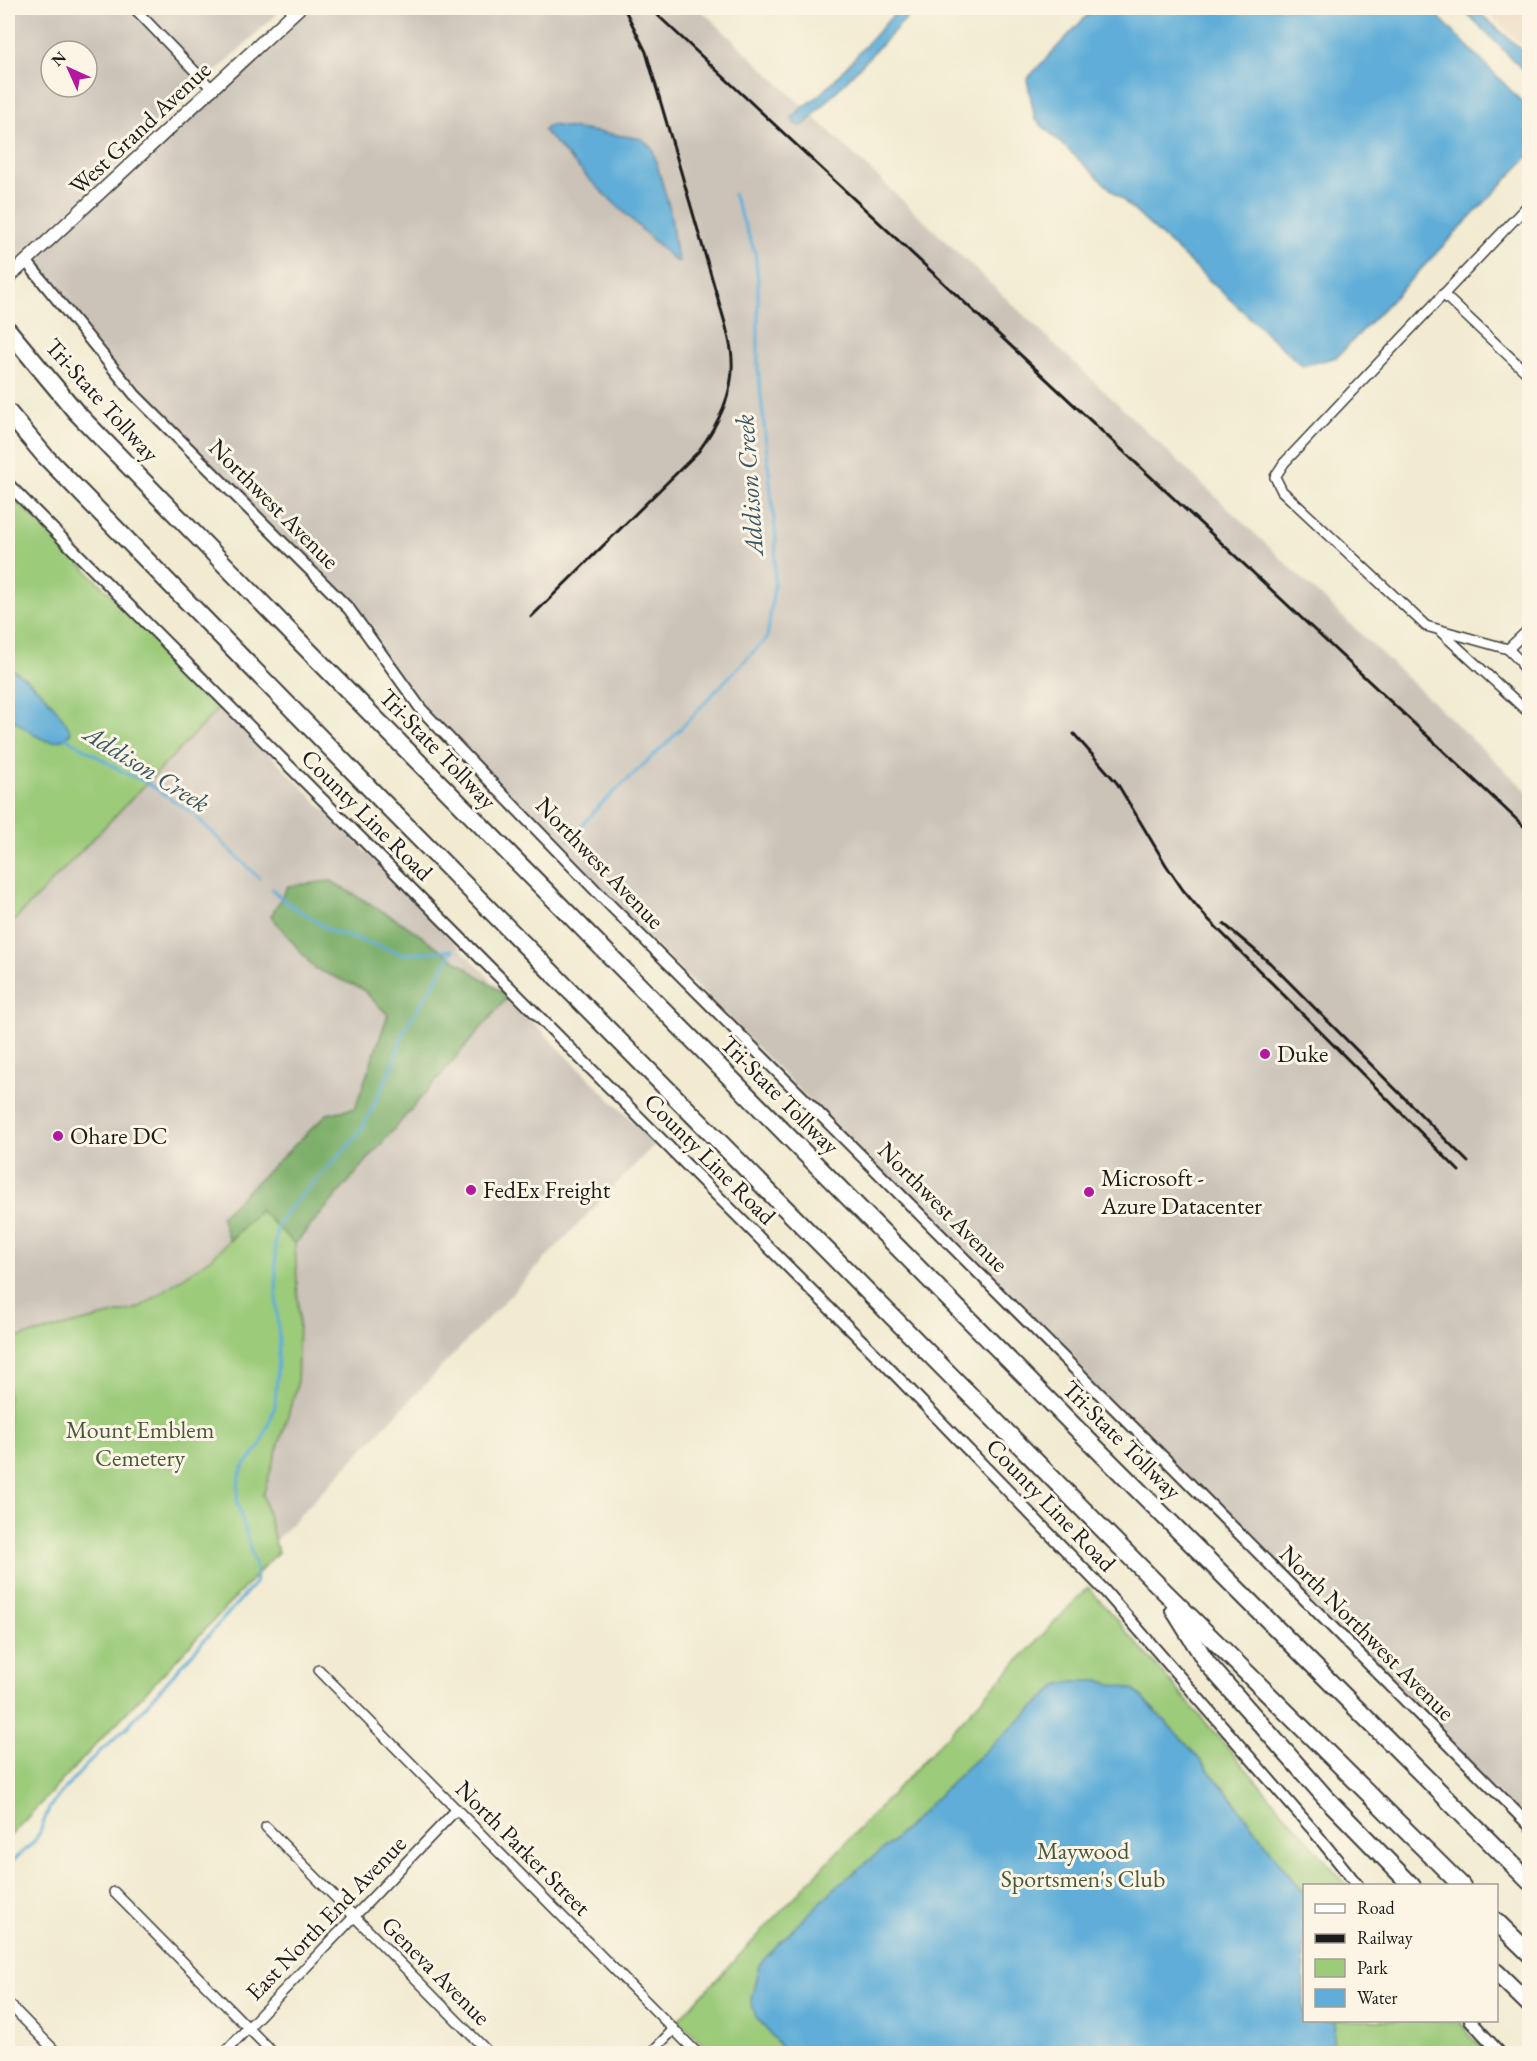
<svg xmlns="http://www.w3.org/2000/svg" width="1537" height="2061" font-family="'EB Garamond',serif">
<style>
.built{fill:#ebd8ba}
.industrial{fill:#cbc3b8;fill-rule:evenodd}
.green{fill:#9ccb7a;stroke:#5c744b;stroke-width:1.5}
.forest{fill:#7daf6a;stroke:#4c6643;stroke-width:1.5}
.water{fill:#5fadd8;stroke:#3e647a;stroke-width:1.5}
.lines{fill:none;stroke-linecap:round;stroke-linejoin:round}
.stream{stroke:#5fadd8;stroke-width:3}
.minor-casing{stroke:#3c3b37;stroke-width:12}
.tertiary-casing{stroke:#3c3b37;stroke-width:14}
.secondary-casing{stroke:#3c3b37;stroke-width:15}
.motorway-casing{stroke:#3c3b37;stroke-width:20}
.minor{stroke:#fff;stroke-width:9}
.tertiary{stroke:#fff;stroke-width:10}
.secondary{stroke:#fff;stroke-width:12}
.motorway{stroke:#fff;stroke-width:16}
.rail{stroke:#1c1c1c;stroke-width:3}
.poi-dot{fill:#b5179e;stroke:#fcf5e5;stroke-width:2}
.labels{text-anchor:middle;stroke-width:6;stroke-linejoin:round;paint-order:stroke}
.street-label{font-size:24px;fill:#1c1c1c;stroke:#fcf5e5}
.poi-label{font-size:24px;fill:#1c1c1c;stroke:#fcf5e5;text-anchor:start}
.park-label{font-size:24px;fill:#49593d;stroke:#fcf5e5}
.water-label{font-size:26px;font-style:italic;fill:#375667;stroke:#fcf5e5}
</style>
<rect width="100%" height="100%" fill="#fcf5e5"/>
<filter id="ink" filterUnits="userSpaceOnUse"><feTurbulence type="fractalNoise" baseFrequency=".0167" numOctaves="2"/><feDisplacementMap in="SourceGraphic" scale="12" xChannelSelector="R" yChannelSelector="G"/><feConvolveMatrix kernelMatrix="1 2 1 2 8 2 1 2 1" color-interpolation-filters="sRGB"/></filter>
<filter id="wash" filterUnits="userSpaceOnUse"><feTurbulence type="fractalNoise" baseFrequency=".008" numOctaves="4" result="noise"/><feDisplacementMap in="SourceGraphic" scale="24" xChannelSelector="R" yChannelSelector="G"/><feGaussianBlur stdDeviation="1.35" result="paint"/><feColorMatrix in="noise" values="0 0 0 0 0 0 0 0 0 0 0 0 0 0 0 0 0 1.4 0 .05"/><feComposite in="paint" operator="in"/></filter>
<g filter="url(#wash)">
<rect width="100%" height="100%" fill="#f2ebd2"/>
<polygon class="built" points="1482,8 1529,8 1529,51"/>
<g class="industrial">
<path d="M8 8H283L16 261 8 247ZM51 51H87V87H51Z"/>
<polygon points="300,8 699,8 1529,793 1529,1826 421,709 349,609 135,395 26,261"/>
<polygon points="222,705 508,997 655,1144 275,1541 263,1495 297,1386 299,1319 295,1244 508,997 404,924 331,881 344,980 362,989 388,1015 355,1109 327,1114 221,1216 229,1241 214,1256 139,1308 8,1340 8,927"/>
</g>
<g class="green">
<polygon points="8,492 222,705 8,927"/>
<polygon points="260,1210 295,1244 299,1319 297,1386 263,1495 278,1552 8,1838 8,1340 139,1308 214,1256"/>
<polygon points="1088,1587 1347,1885 1304,1886 1304,2020 1459,2021 1486,2053 712,2054 678,2020"/>
</g>
<polygon class="forest" points="331,881 404,924 508,997 295,1244 260,1210 229,1241 221,1216 327,1114 355,1108 388,1015 362,989 314,968 271,916 288,886"/>
<g class="water">
<path d="M900 8H916L804 125 799 126 794 123 792 118C801 107 814 101 824 91 850 64 874 35 900 8Z"/>
<polygon points="1094,8 1430,8 1529,109 1529,156 1337,357 1302,366 1035,119 1027,79"/>
<polygon points="1462,8 1474,8 1529,56 1529,76"/>
<polygon points="551,125 642,139 652,148 670,210 675,248 679,261 675,261 590,180 543,130"/>
<path d="M8 667C33 681 58 706 71 732 51 756 27 728 8 716Z"/>
<polygon points="1074,1681 1101,1681 1135,1690 1180,1737 1224,1788 1304,1895 1304,2020 1335,2021 1333,2044 1328,2053 786,2053 756,2017 751,2000 759,1965 779,1943 839,1884 892,1842 965,1769 1060,1684"/>
</g>
<g class="lines">
<g class="stream">
<polyline points="63,736 125,773 146,782 192,813 259,878"/>
<polyline points="568,841 599,806 669,741 727,679 767,638 774,586 776,538 758,368 758,280 755,252 733,194"/>
<polyline points="272,889 283,900 331,931 403,954 453,950"/>
<polyline points="8,1865 33,1843 39,1834 49,1808 60,1794 97,1754 127,1727 255,1583 257,1572 237,1501 239,1476 244,1466 260,1447 275,1406 279,1342 277,1312 275,1243 277,1227 288,1210 353,1141 364,1125 394,1063 404,1030 439,976 453,950"/>
</g>
</g>
</g>
<g filter="url(#ink)">
<g class="lines">
<defs>
<g id="minor">
<polyline points="134,8 213,90"/>
<polyline points="1530,203 1284,463 1275,477 1282,491 1426,626 1508,649 1521,662 1530,687"/>
<polyline points="1443,294 1530,376"/>
<polyline points="1441,632 1530,714"/>
<polyline points="1508,649 1530,628"/>
<polyline points="1521,662 1530,652"/>
<polyline points="319,1670 698,2054"/>
<polyline points="266,1827 490,2054"/>
<polyline points="114,1892 274,2054"/>
<polyline points="8,2003 58,2054"/>
<polyline points="223,2054 457,1809"/>
<polyline points="650,2054 674,2029"/>
</g>
<g id="tertiary">
<polyline points="26,261 135,395 349,609 421,709 507,799 601,896 1174,1468 1530,1826"/>
<polyline points="8,484 882,1361 1104,1590 1313,1830 1358,1886"/>
<polyline points="1470,2020 1501,2054"/>
</g>
<polyline id="secondary" points="8,278 299,8"/>
<g id="motorway">
<polyline points="8,330 76,412 301,643 1078,1430 1530,1882"/>
<polyline points="8,412 44,455 384,803 1159,1586 1462,1886"/>
<polyline points="1174,1610 1207,1663 1325,1797 1412,1886"/>
<polyline points="1496,1921 1530,1954"/>
<polyline points="1496,1972 1530,2005"/>
</g>
</defs>
<use href="#minor" class="minor-casing"/>
<use href="#tertiary" class="tertiary-casing"/>
<use href="#secondary" class="secondary-casing"/>
<use href="#motorway" class="motorway-casing"/>
<use href="#minor" class="minor"/>
<use href="#tertiary" class="tertiary"/>
<use href="#secondary" class="secondary"/>
<use href="#motorway" class="motorway"/>
<g class="rail">
<polyline points="650,8 1530,832"/>
<path d="M531 617 698 452C717 426 734 394 732 360 732 348 728 335 725 323L646 52 624 8"/>
<polyline points="1074,734 1117,783 1166,865 1183,890 1206,917 1459,1171"/>
<polyline points="1224,924 1270,963 1468,1162"/>
</g>
</g>
</g>
<g class="poi-dot">
<circle cx="1265" cy="1054" r="6"/>
<circle cx="58" cy="1136" r="6"/>
<circle cx="471" cy="1190" r="6"/>
<circle cx="1089" cy="1192" r="6"/>
</g>
<g class="labels">
<g class="street-label">
<text transform="translate(140 128) rotate(-43)" y="8">West Grand Avenue</text>
<text transform="translate(102 400) rotate(48)" y="8">Tri-State Tollway</text>
<text transform="translate(274 504) rotate(45)" y="8">Northwest Avenue</text>
<text transform="translate(438 749) rotate(46)" y="8">Tri-State Tollway</text>
<text transform="translate(367 815) rotate(45)" y="8">County Line Road</text>
<text transform="translate(600 863) rotate(46)" y="8">Northwest Avenue</text>
<text transform="translate(780 1095) rotate(45)" y="8">Tri-State Tollway</text>
<text transform="translate(710 1159) rotate(45)" y="8">County Line Road</text>
<text transform="translate(943 1207) rotate(45)" y="8">Northwest Avenue</text>
<text transform="translate(1122 1440) rotate(45)" y="8">Tri-State Tollway</text>
<text transform="translate(1051 1505) rotate(46)" y="8">County Line Road</text>
<text transform="translate(1367 1633) rotate(45)" y="8">North Northwest Avenue</text>
<text transform="translate(523 1848) rotate(45)" y="8">North Parker Street</text>
<text transform="translate(326 1918) rotate(-46)" y="8">East North End Avenue</text>
<text transform="translate(436 1971) rotate(45)" y="8">Geneva Avenue</text>
</g>
<g class="poi-label">
<text x="1277" y="1062">Duke</text>
<text x="70" y="1144">Ohare DC</text>
<text x="1101" y="1186">Microsoft -<tspan x="1101" dy="28">Azure Datacenter</tspan></text>
<text x="483" y="1198">FedEx Freight</text>
</g>
<g class="park-label">
<text x="140" y="1438">Mount Emblem<tspan x="140" dy="28">Cemetery</tspan></text>
<text x="1083" y="1859">Maywood<tspan x="1083" dy="28">Sportsmen's Club</tspan></text>
</g>
<g class="water-label">
<text transform="translate(749 485) rotate(-94)" y="9">Addison Creek</text>
<text transform="translate(147 768) rotate(32)" y="9">Addison Creek</text>
</g>
</g>
<rect width="1537" height="2061" fill="none" stroke="#fcf5e5" stroke-width="30"/>
<rect x="1303" y="1884" width="195" height="138" fill="#fcf5e5" stroke="#a29e95" stroke-width="1.5"/>
<rect x="1315" y="1904" width="30" height="9" fill="#ffffff" stroke="#a29e95" stroke-width="1.5"/>
<text x="1357" y="1914" font-size="18" fill="#1c1c1c">Road</text>
<rect x="1315" y="1934" width="30" height="9" fill="#1c1c1c" stroke="#a29e95" stroke-width="1.5"/>
<text x="1357" y="1944" font-size="18" fill="#1c1c1c">Railway</text>
<rect x="1315" y="1959" width="30" height="18" fill="#9ccb7a" stroke="#a29e95" stroke-width="1.5"/>
<text x="1357" y="1974" font-size="18" fill="#1c1c1c">Park</text>
<rect x="1315" y="1989" width="30" height="18" fill="#5fadd8" stroke="#a29e95" stroke-width="1.5"/>
<text x="1357" y="2004" font-size="18" fill="#1c1c1c">Water</text>
<g transform="translate(69 69) rotate(315)"><circle r="28" fill="#fcf5e5" stroke="#a29e95" stroke-width="1.5"/>
<path d="M0-4.5L10 22L0 15L-10 22Z" fill="#b5179e"/>
<text y="-9" font-size="16" font-weight="bold" text-anchor="middle" fill="#1c1c1c">N</text>
</g>
</svg>
